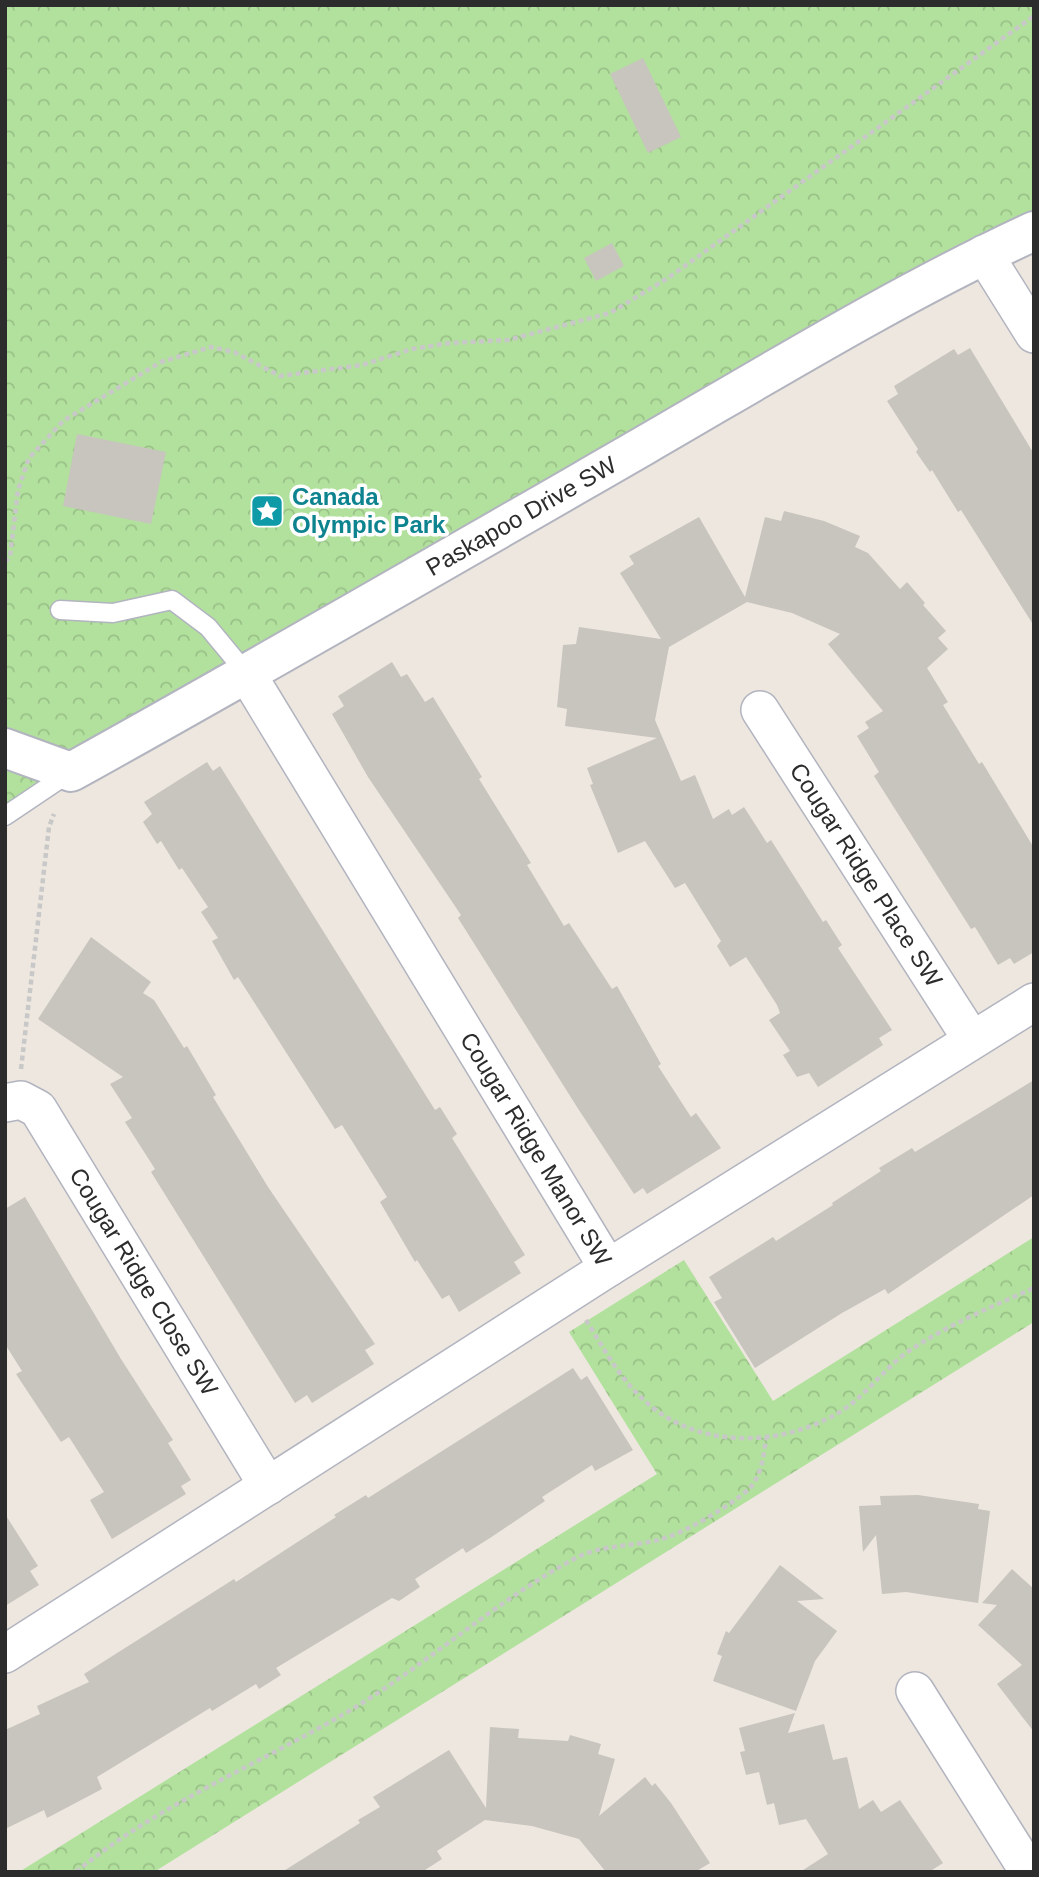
<svg xmlns="http://www.w3.org/2000/svg" width="1039" height="1877" font-family="Helvetica,sans-serif">
<style>
.forest{fill:url(#forest-crowns)}
.building{fill:#c8c4be}
.lines{fill:none;stroke-linecap:round;stroke-linejoin:round}
.service-casing{stroke:#b2b4bf;stroke-width:21}
.minor-casing{stroke:#b2b4bf;stroke-width:40}
.tertiary-casing{stroke:#b2b4bf;stroke-width:42}
.path{stroke:#c8c8c8;stroke-width:4.5;stroke-dasharray:5 3.5;stroke-linecap:butt}
.service{stroke:#fff;stroke-width:18}
.minor{stroke:#fff;stroke-width:37}
.tertiary{stroke:#fff;stroke-width:38}
.labels{text-anchor:middle;stroke-width:7;stroke-linejoin:round;paint-order:stroke}
.culture-label{font-size:24px;font-weight:bold;fill:#0d838f;stroke:#fff;text-anchor:start}
.street-label{font-size:24px;fill:#2c2c2c;stroke:#fff}
</style>
<defs>
<pattern id="forest-crowns" width="20" height="18" patternUnits="userSpaceOnUse" patternTransform="scale(1.75)"><rect width="20" height="18" fill="#b2e19d"/><path d="M2 6a3 3 0 1 1 6 0M12 15a3 3 0 1 1 6 0" fill="none" stroke="#99c187"/></pattern>
</defs>
<rect width="100%" height="100%" fill="#ede7df"/>
<g class="forest">
<polygon points="5,5 1034,5 1034,231 5,816"/>
<polygon points="1034,1237 1034,1322 154,1872 19,1872 657,1474 569,1332 684,1260 773,1401"/>
</g>
<g class="building">
<polygon points="643,58 681,137 648,153 610,74"/>
<polygon points="612,243 624,266 596,281 584,258"/>
<polygon points="970,348 1034,454 1034,626 961,510 958,512 932,470 930,472 916,452 918,449 887,401 898,394 894,386 954,349 958,355"/>
<polygon points="77,434 166,452 151,524 63,506"/>
<polygon points="784,511 824,521 860,536 855,547 868,553 900,589 907,582 925,603 923,605 946,631 938,638 948,649 927,668 948,702 943,705 979,764 982,762 1034,848 1034,952 1014,964 1010,958 998,965 975,927 971,929 874,776 879,772 857,736 869,728 865,722 883,711 828,644 840,634 792,613 747,602 669,647 655,720 681,781 695,775 713,819 729,809 732,815 744,807 767,843 771,840 823,922 826,920 842,945 838,948 892,1030 879,1038 883,1045 818,1087 809,1073 797,1077 783,1055 790,1051 769,1020 780,1013 777,1005 746,957 730,967 717,946 721,941 685,883 675,888 645,841 618,853 590,785 593,784 587,768 657,738 565,726 567,709 557,707 563,645 576,644 579,627 661,639 620,573 634,564 629,556 699,517 745,597 765,517 781,521"/>
<polygon points="392,662 401,677 407,674 425,702 433,697 482,777 479,779 531,863 527,865 564,926 569,923 612,989 617,986 661,1064 658,1066 691,1117 696,1113 721,1148 647,1194 643,1188 634,1194 577,1107 458,918 461,915 368,777 332,714 344,706 338,696"/>
<polygon points="207,762 213,771 220,766 435,1110 440,1107 457,1134 452,1138 525,1255 514,1262 521,1273 459,1312 449,1295 442,1299 417,1260 415,1262 380,1202 387,1197 342,1125 335,1129 238,977 234,980 212,941 218,938 201,912 208,907 182,868 179,870 161,841 157,844 143,822 152,814 144,802"/>
<polygon points="91,937 151,982 143,993 154,1000 184,1048 187,1046 216,1095 213,1097 268,1187 375,1344 365,1350 374,1364 312,1403 307,1395 295,1403 151,1172 155,1169 125,1122 132,1118 110,1084 123,1077 38,1019"/>
<polygon points="1034,1080 1034,1195 888,1294 885,1289 842,1313 755,1368 714,1302 722,1298 709,1277 773,1237 776,1241 833,1205 832,1203 881,1171 879,1168 912,1148 915,1152"/>
<polygon points="25,1197 121,1359 173,1440 168,1443 191,1480 181,1486 186,1494 112,1539 90,1500 104,1492 69,1437 61,1442 16,1374 22,1371 5,1344 5,1209"/>
<polygon points="573,1368 581,1380 587,1376 633,1450 595,1471 592,1465 542,1497 545,1501 490,1538 466,1553 463,1548 415,1579 420,1587 399,1601 392,1598 276,1668 281,1675 259,1689 256,1684 212,1711 210,1708 97,1777 102,1789 47,1818 44,1810 5,1829 5,1730 40,1714 37,1706 89,1682 84,1674 234,1579 236,1582 336,1517 334,1515 366,1495 368,1498"/>
<polygon points="918,1495 979,1504 978,1509 990,1511 978,1603 906,1592 882,1594 876,1535 863,1552 859,1506 881,1505 880,1496"/>
<polygon points="5,1514 38,1566 30,1571 39,1585 5,1606"/>
<polygon points="780,1565 824,1599 797,1601 837,1631 815,1661 796,1711 713,1681 722,1656 717,1654 726,1631 729,1633"/>
<polygon points="1012,1569 1034,1589 1034,1732 997,1684 1022,1665 978,1625 997,1605 982,1603"/>
<polygon points="795,1713 788,1733 824,1724 833,1760 847,1757 859,1809 873,1800 881,1812 900,1800 943,1863 929,1872 800,1872 828,1854 806,1819 779,1825 774,1803 767,1805 759,1772 746,1775 740,1752 745,1751 739,1728"/>
<polygon points="490,1727 519,1729 518,1738 568,1741 570,1735 601,1744 598,1754 615,1759 599,1816 645,1777 652,1786 655,1783 671,1803 710,1863 695,1872 606,1872 579,1839 532,1826 485,1820 437,1851 442,1859 422,1872 282,1872 360,1823 358,1820 380,1807 373,1797 449,1750 486,1808"/>
</g>
<g class="lines">
<defs>
<g id="service">
<polyline points="60,610 113,613 172,600 208,627 247,674"/>
<polyline points="5,816 69,773"/>
</g>
<g id="minor">
<polyline points="984,254 1034,334"/>
<path id="s1" d="M247 674 608 1268"/>
<path id="s2" d="M760 710 972 1040"/>
<path id="s3" d="M5 1103 21 1100 38 1109 268 1486"/>
<polyline points="5,1654 608,1268 1034,1002"/>
<polyline points="915,1691 1029,1872"/>
</g>
<g id="tertiary">
<path id="s4" d="M5 748 71 772C264 665 454 555 645 445 773 371 900 293 1034 231"/>
</g>
</defs>
<use href="#service" class="service-casing"/>
<use href="#minor" class="minor-casing"/>
<use href="#tertiary" class="tertiary-casing"/>
<g class="path">
<polyline points="5,562 10,557 18,490 29,458 63,421 161,362 211,347 234,352 280,376 362,365 412,349 450,343 508,340 610,313 668,278 1034,16"/>
<polyline points="21,1069 49,827 54,814"/>
<path d="M586 1320C604 1349 620 1379 645 1401 699 1451 785 1447 843 1410 867 1394 883 1370 906 1353 945 1326 991 1307 1034 1288"/>
<path d="M76 1872C161 1802 265 1762 359 1705 433 1659 498 1600 574 1559 601 1544 633 1547 662 1539 686 1532 730 1506 749 1489 761 1477 764 1455 766 1439"/>
</g>
<use href="#service" class="service"/>
<use href="#minor" class="minor"/>
<use href="#tertiary" class="tertiary"/>
</g>
<defs>
<symbol id="sight-square" viewBox="-11 -11 22 22"><rect x="-9" y="-9" width="18" height="18" rx="4" fill="#0f9aa8" stroke="#fff"/><path d="M0-6L1.8-2.2L6-1.7L2.9 1.2L3.7 5.4L0 3.3L-3.7 5.4L-2.9 1.2L-6-1.7L-1.8-2.2Z" fill="#fff"/></symbol>
</defs>
<g fill-rule="evenodd">
<use href="#sight-square" x="248" y="492" width="38" height="38"/>
</g>
<g class="labels">
<g class="culture-label">
<text x="292" y="505">Canada<tspan x="292" dy="28">Olympic Park</tspan></text>
</g>
<g class="street-label">
<text dy="8" stroke="none"><textPath href="#s4" startOffset="588">Paskapoo Drive SW</textPath></text>
<text dy="8" stroke="none"><textPath href="#s2" startOffset="196">Cougar Ridge Place SW</textPath></text>
<text dy="8" stroke="none"><textPath href="#s1" startOffset="556">Cougar Ridge Manor SW</textPath></text>
<text dy="8" stroke="none"><textPath href="#s3" startOffset="238">Cougar Ridge Close SW</textPath></text>
</g>
</g>
<rect width="1039" height="1877" fill="none" stroke="#2c2c2c" stroke-width="14"/>
</svg>
